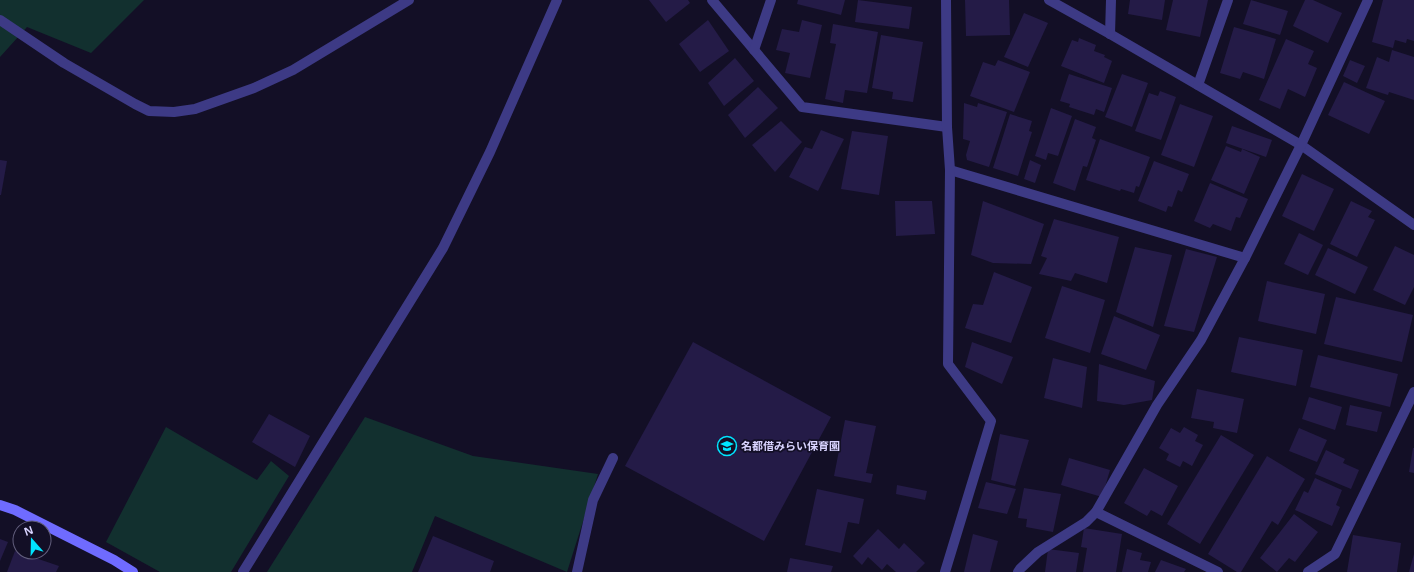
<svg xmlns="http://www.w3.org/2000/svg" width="1414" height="572" font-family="'Open Sans','Noto Sans JP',sans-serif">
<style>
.green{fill:#12302f}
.building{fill:#241b47}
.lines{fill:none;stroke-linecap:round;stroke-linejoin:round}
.lane{stroke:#3d3a85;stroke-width:10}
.street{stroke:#3d3a85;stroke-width:10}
.secondary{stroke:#6f6bff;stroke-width:10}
.labels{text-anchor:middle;stroke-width:3.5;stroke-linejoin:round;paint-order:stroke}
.poi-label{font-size:11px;font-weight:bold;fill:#d9d4ff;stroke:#130f26;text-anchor:start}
</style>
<rect width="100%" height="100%" fill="#130f26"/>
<g class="green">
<polygon points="0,0 144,0 91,53 27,27 0,57"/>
<polygon points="365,417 473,456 598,474 567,572 435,516 412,572 267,572"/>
<polygon points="166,427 257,480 271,461 289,476 231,572 160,572 106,542"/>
</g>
<g class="building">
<polygon points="649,0 688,0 690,3 666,22"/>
<polygon points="798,0 845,0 841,15 797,4"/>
<polygon points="858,0 912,7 909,29 855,22"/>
<polygon points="965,0 1009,0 1010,35 966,36"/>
<polygon points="1130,0 1165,0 1162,20 1128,14"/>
<polygon points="1173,0 1208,0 1200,37 1166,30"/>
<polygon points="1251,0 1288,11 1280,35 1243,24"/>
<polygon points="1305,0 1313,0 1342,13 1328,43 1293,26"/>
<polygon points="1383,0 1414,0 1414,41 1407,39 1406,43 1395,40 1393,48 1372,42"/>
<polygon points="1024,13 1048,23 1028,67 1004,57"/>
<polygon points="708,20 729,51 700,72 679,44"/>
<polygon points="802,20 822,25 810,78 785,73 790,53 776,50 782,29 799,32"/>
<polygon points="833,24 878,32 867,93 845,90 843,103 825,99 836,44 830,43"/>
<polygon points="1234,27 1276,39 1264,79 1243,72 1240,79 1220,73"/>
<polygon points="881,35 923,42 913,102 892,99 893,92 872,88"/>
<polygon points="1079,38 1096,45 1094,51 1105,55 1104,57 1112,61 1104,83 1061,66 1072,40 1078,42"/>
<polygon points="1286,39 1314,51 1308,64 1317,68 1305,97 1288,89 1280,109 1259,100"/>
<polygon points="1392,50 1414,57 1414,100 1389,92 1388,95 1366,88 1377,57 1389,62"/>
<polygon points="735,58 754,81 724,106 708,83"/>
<polygon points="998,60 1030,72 1014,112 970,96 983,62 995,66"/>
<polygon points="1350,60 1365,66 1357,83 1343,76"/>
<polygon points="1069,74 1112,88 1104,112 1096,109 1094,115 1069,107 1070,104 1060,101"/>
<polygon points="1122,74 1148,83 1132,127 1105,117"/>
<polygon points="1344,82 1385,101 1369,134 1328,115"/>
<polygon points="758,87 778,108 745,138 728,115"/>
<polygon points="1160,91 1176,97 1161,140 1135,131 1149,93 1158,96"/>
<polygon points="964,103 977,107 978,103 1007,112 989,167 967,160 966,155 970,141 963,139"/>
<polygon points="1180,104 1213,116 1194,167 1161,155"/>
<polygon points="1051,108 1072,116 1058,156 1048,153 1046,160 1035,156"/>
<polygon points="1010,114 1032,121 1029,131 1032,132 1018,176 993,168"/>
<polygon points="1075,119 1096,127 1092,138 1096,140 1087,167 1083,166 1075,191 1053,183"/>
<polygon points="781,121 802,142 775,172 752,145"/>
<polygon points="1232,126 1272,140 1266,157 1226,143"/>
<polygon points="821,130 844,139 818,191 789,177 805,147 812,149"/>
<polygon points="852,131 888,136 879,195 841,189"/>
<polygon points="1100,139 1150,157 1139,187 1136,186 1134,193 1121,189 1120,191 1086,180"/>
<polygon points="1226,146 1241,152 1242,149 1260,157 1244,194 1211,180"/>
<polygon points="0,160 7,161 1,195 0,195"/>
<polygon points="1030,160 1041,165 1035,183 1024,179"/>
<polygon points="1154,161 1189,174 1182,192 1178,190 1172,207 1168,206 1166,212 1138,201"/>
<polygon points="1302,174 1334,189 1314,231 1282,216"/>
<polygon points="1210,183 1248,199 1240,218 1236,217 1231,231 1213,224 1210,228 1194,221"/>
<polygon points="895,201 932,201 935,234 896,236"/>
<polygon points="983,201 1044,224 1031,264 993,263 971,255"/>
<polygon points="1351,201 1372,211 1368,217 1375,220 1357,257 1330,244"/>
<polygon points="1054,219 1119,237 1107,283 1075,273 1071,281 1039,274 1047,258 1041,256"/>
<polygon points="1299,233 1323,245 1308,275 1284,264"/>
<polygon points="1395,246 1414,255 1414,287 1405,305 1373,290"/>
<polygon points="1135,247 1172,255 1153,327 1116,312"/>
<polygon points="1328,248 1368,267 1355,294 1315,275"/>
<polygon points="1186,249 1217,257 1194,332 1164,326"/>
<polygon points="994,272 1032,287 1011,343 965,328 973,304 983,305"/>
<polygon points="1267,281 1325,294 1316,334 1258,321"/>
<polygon points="1062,286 1105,300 1090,353 1045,338"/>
<polygon points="1336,297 1413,315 1402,362 1324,344"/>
<polygon points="1114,316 1160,335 1146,370 1101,354"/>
<polygon points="1239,337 1303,350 1296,386 1231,372"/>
<polygon points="693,342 831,417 764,541 625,466"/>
<polygon points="972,342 1013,357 1002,384 965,367"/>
<polygon points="1318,355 1398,374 1390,407 1310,387"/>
<polygon points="1053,358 1087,367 1082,408 1044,398"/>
<polygon points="1099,364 1155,381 1152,400 1124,405 1097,401"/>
<polygon points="1197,389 1244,399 1237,433 1213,428 1214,422 1191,418"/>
<polygon points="1309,397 1342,407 1335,430 1302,419"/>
<polygon points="1350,405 1382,412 1377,432 1346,425"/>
<polygon points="269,414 310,436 295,467 252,442"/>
<polygon points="845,420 876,426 866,473 873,474 871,483 834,476"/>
<polygon points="1184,427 1198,435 1195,441 1203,445 1192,466 1183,461 1180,467 1166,460 1169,454 1159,448 1171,428 1180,433"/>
<polygon points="1299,428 1327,440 1317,462 1289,451"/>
<polygon points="1000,434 1029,440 1015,486 991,480"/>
<polygon points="1221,435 1254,455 1200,544 1167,524"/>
<polygon points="1413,448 1414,448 1414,473 1409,472"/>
<polygon points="1326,450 1345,459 1343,463 1359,470 1351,489 1315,474"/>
<polygon points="1267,456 1305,479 1278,525 1272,521 1241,572 1237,572 1208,554"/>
<polygon points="1069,458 1110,470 1102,497 1061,485"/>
<polygon points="1144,468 1178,486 1162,516 1151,510 1147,516 1124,503"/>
<polygon points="1315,478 1342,490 1336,505 1340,507 1332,526 1295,510 1304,491 1308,493"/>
<polygon points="986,482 1016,489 1007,514 978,508"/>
<polygon points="897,485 927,491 925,500 896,494"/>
<polygon points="1024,488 1061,494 1053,532 1026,527 1027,519 1018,518"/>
<polygon points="817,489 864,499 859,524 848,522 841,553 805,545"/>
<polygon points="1294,514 1318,532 1295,562 1289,558 1277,572 1260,558"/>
<polygon points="1084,528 1122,534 1116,572 1083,572 1087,548 1081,547"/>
<polygon points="878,529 899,549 904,543 925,563 916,572 896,572 887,564 882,570 868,557 862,565 853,556"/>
<polygon points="973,534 998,541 990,572 964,572"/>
<polygon points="1353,535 1401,543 1397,572 1347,572"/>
<polygon points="433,536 494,561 490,572 418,572"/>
<polygon points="0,539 8,542 0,561"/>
<polygon points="1048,549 1079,553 1076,572 1045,572"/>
<polygon points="1127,549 1142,553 1140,560 1151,562 1148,572 1122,572"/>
<polygon points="15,551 59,566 56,572 7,572"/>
<polygon points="1414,554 1414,572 1409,572"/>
<polygon points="790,558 833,566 831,572 787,572"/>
<polygon points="1161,560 1186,569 1184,572 1155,572"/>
</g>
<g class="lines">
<polyline class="lane" points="577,572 593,500 613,458"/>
<g class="street">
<polyline points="712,0 802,107 947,127"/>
<polyline points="1049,0 1110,34 1301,145 1414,225"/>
<polyline points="0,20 64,63 135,104 149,111 174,112 195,109 254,88 293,70 409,0"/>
<polyline points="1110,34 1111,0"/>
<polyline points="754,50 771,0"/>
<polyline points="1198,85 1228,0"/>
<polyline points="950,170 1245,258"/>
<polyline points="1096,512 1218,572"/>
<polyline points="243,572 443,248 490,152 557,0"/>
<polyline points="945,572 991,421 948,364 950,170 947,127 946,0"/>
<polyline points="1018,572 1020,569 1038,552 1086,522 1096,512 1157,405 1201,340 1245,258 1301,145 1368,0"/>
<polyline points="1308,572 1335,554 1414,392"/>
</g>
<polyline class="secondary" points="0,505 15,510 114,560 133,572"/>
</g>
<defs>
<symbol id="school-ring" viewBox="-11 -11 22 22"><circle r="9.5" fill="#130f26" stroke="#00e5ff" stroke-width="1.5"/><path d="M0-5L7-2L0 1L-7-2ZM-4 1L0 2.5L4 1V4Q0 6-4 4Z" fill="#00e5ff"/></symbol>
</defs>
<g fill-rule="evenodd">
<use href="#school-ring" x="716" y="435" width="22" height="22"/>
</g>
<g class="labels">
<g class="poi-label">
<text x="741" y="450">名都借みらい保育園</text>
</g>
</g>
<g transform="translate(32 540) rotate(340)"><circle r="19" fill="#130f26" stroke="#625e7d"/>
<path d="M0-3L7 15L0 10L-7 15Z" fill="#00e5ff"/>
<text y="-6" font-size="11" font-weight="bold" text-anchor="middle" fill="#d9d4ff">N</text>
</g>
</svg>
